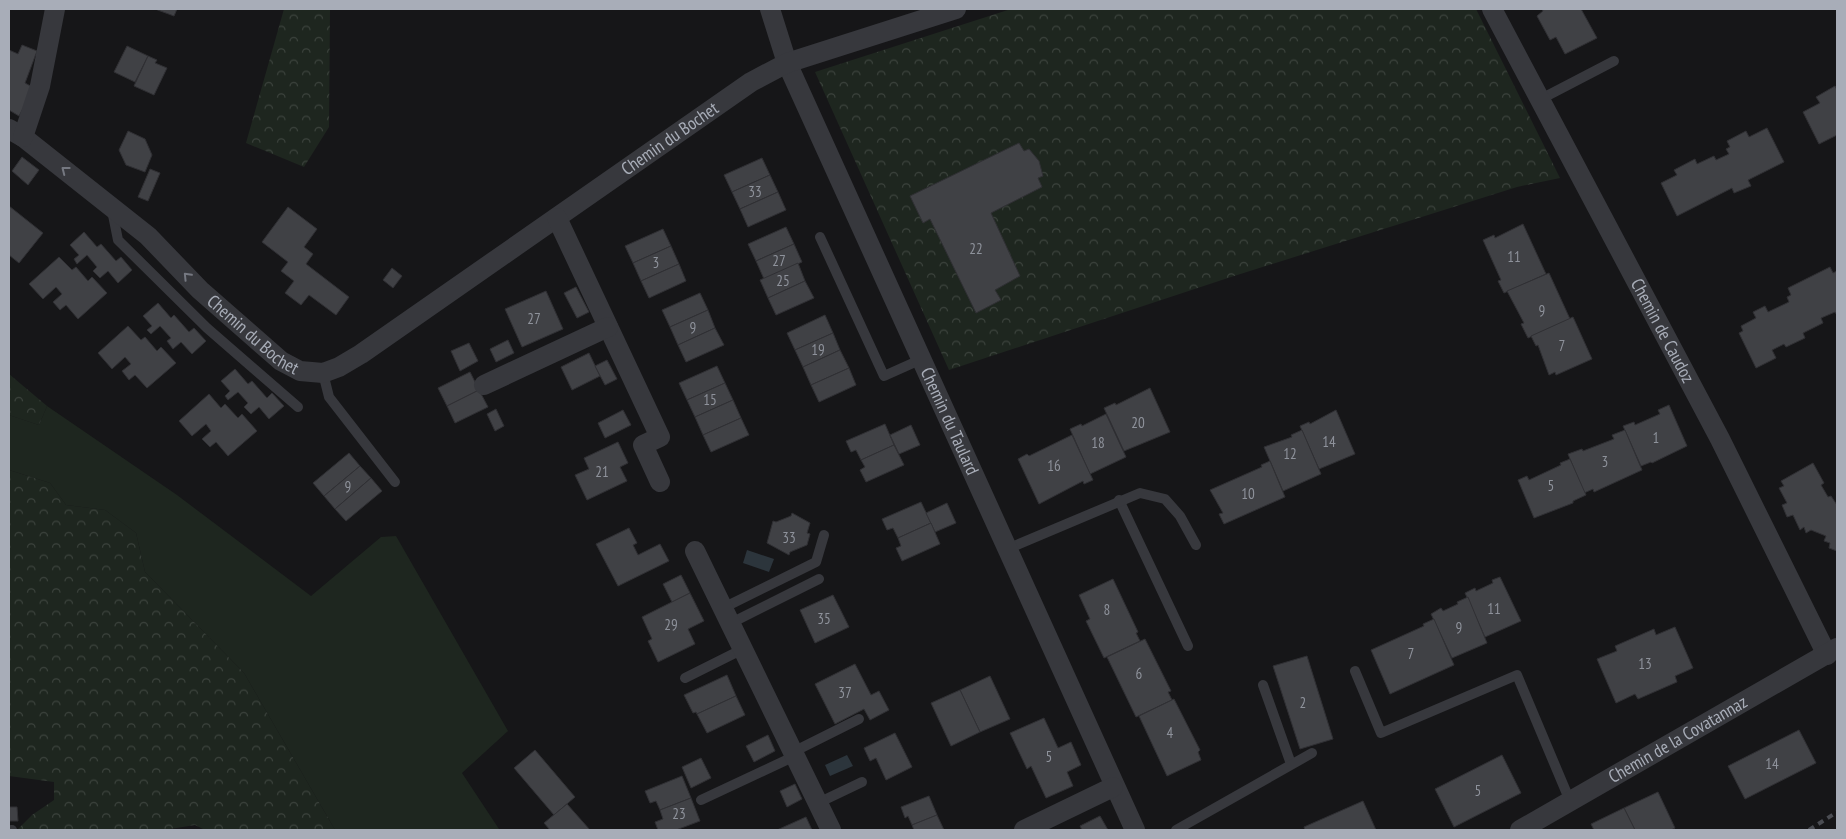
<svg xmlns="http://www.w3.org/2000/svg" width="1846" height="839" font-family="'PT Sans Narrow',sans-serif">
<style>
.grass{fill:#1e261f}
.forest{fill:url(#forest-crowns)}
.water{fill:#2c353c}
.building{fill:#404145;stroke:#303034}
.lines{fill:none;stroke-linecap:round;stroke-linejoin:round}
.lane{stroke:#37383d;stroke-width:10}
.street{stroke:#37383d;stroke-width:20}
.rail{stroke:#4a4c52;stroke-width:4;stroke-dasharray:6 5;stroke-linecap:butt}
.oneway{stroke:#757881}
.labels{text-anchor:middle;stroke-width:4;stroke-linejoin:round;paint-order:stroke}
.number-label{font-size:15px;fill:#8e929b}
.street-label{font-size:18px;fill:#a8adb8;stroke:#111113}
</style>
<defs>
<pattern id="forest-crowns" width="20" height="18" patternUnits="userSpaceOnUse" patternTransform="scale(1.25)"><rect width="20" height="18" fill="#1e261f"/><path d="M2 6a3 3 0 1 1 6 0M12 15a3 3 0 1 1 6 0" fill="none" stroke="#3c433d"/></pattern>
</defs>
<rect width="100%" height="100%" fill="#161618"/>
<polygon class="grass" points="47,406 177,495 311,596 381,537 396,536 508,731 462,773 499,829 335,830 244,673 145,572 136,533 105,510 66,505 50,483 9,470 9,415 39,425"/>
<g class="forest">
<polygon points="284,9 330,9 329,127 304,167 246,143"/>
<polygon points="1011,9 1476,9 1560,178 1517,187 1231,277 949,370 815,72"/>
<polygon points="9,374 47,406 39,425 9,415"/>
<polygon points="9,470 50,483 66,505 105,510 136,533 145,572 244,673 335,830 205,830 195,825 164,830 17,830 32,815 54,800 54,782 9,776"/>
</g>
<g class="water">
<polygon points="747,550 774,559 769,572 743,563"/>
<polygon points="847,755 853,766 830,776 825,765"/>
</g>
<g class="building">
<polygon points="155,9 177,9 174,16"/>
<polygon points="1542,9 1581,9 1597,38 1565,54 1556,37 1550,40 1537,16 1543,11"/>
<polygon points="22,45 37,51 25,83 34,88 19,116 9,110 9,50 18,54"/>
<polygon points="127,46 148,56 135,82 114,72"/>
<polygon points="148,56 157,60 155,63 167,68 154,95 134,86"/>
<polygon points="1835,86 1837,90 1837,135 1819,144 1803,112 1820,103 1816,97"/>
<polygon points="1767,128 1784,162 1748,180 1751,186 1734,193 1732,188 1677,216 1661,183 1677,175 1674,170 1695,159 1697,164 1714,156 1716,160 1729,154 1726,149 1730,147 1727,141 1746,131 1749,137"/>
<polygon points="128,131 145,139 152,155 145,172 126,165 119,150"/>
<polygon points="1019,143 1024,151 1029,149 1039,161 1043,176 1038,178 1042,187 991,213 1020,276 995,290 1001,300 976,313 930,219 923,223 910,196"/>
<polygon points="22,157 39,170 28,185 12,171"/>
<polygon points="762,158 770,175 732,192 724,175"/>
<polygon points="150,169 160,173 148,201 138,197"/>
<polygon points="770,175 778,192 740,209 732,192"/>
<polygon points="778,192 786,210 748,227 740,209"/>
<polygon points="9,206 43,233 19,263 9,255"/>
<polygon points="288,207 317,229 304,247 313,254 306,264 349,297 336,315 309,295 301,305 285,293 294,281 281,271 288,262 262,242"/>
<polygon points="1523,224 1546,274 1504,293 1498,281 1501,280 1483,240 1494,235 1495,238"/>
<polygon points="786,227 794,244 756,261 748,244"/>
<polygon points="663,229 671,246 633,263 625,246"/>
<polygon points="84,232 97,247 101,244 116,261 121,257 132,270 118,283 108,271 100,278 93,271 97,267 87,255 77,264 74,259 79,255 70,245"/>
<polygon points="794,244 802,262 764,279 756,261"/>
<polygon points="671,246 679,264 641,281 633,263"/>
<polygon points="59,257 72,270 76,267 88,281 92,277 107,293 78,319 66,305 60,310 53,302 62,294 56,287 43,299 29,284"/>
<polygon points="798,263 805,281 768,298 760,280"/>
<polygon points="679,264 686,281 649,298 641,281"/>
<polygon points="1830,267 1833,273 1837,271 1837,315 1835,312 1821,318 1823,323 1803,333 1805,338 1786,347 1784,344 1772,350 1776,358 1756,368 1739,333 1743,331 1741,326 1756,318 1753,312 1765,306 1768,312 1789,302 1787,297 1791,295 1788,288"/>
<polygon points="392,268 402,276 393,288 383,280"/>
<polygon points="1549,273 1570,319 1528,338 1521,324 1524,323 1507,291"/>
<polygon points="805,281 814,298 776,315 768,298"/>
<polygon points="576,287 589,312 577,318 564,293"/>
<polygon points="546,291 563,329 522,347 505,309"/>
<polygon points="700,293 708,310 670,327 662,310"/>
<polygon points="158,303 171,318 174,315 189,332 194,328 206,341 192,354 181,342 173,349 167,341 171,338 160,326 151,334 147,330 152,326 143,316"/>
<polygon points="708,310 715,328 678,345 670,327"/>
<polygon points="825,315 833,333 795,350 787,333"/>
<polygon points="1573,317 1592,359 1556,375 1555,372 1549,375 1538,345 1536,346 1531,336"/>
<polygon points="128,326 141,340 145,337 157,351 161,347 176,363 147,388 135,375 129,380 122,371 131,364 125,357 112,369 98,353"/>
<polygon points="715,328 724,345 686,362 678,345"/>
<polygon points="833,333 840,350 803,367 795,350"/>
<polygon points="508,340 514,353 496,362 490,349"/>
<polygon points="469,343 478,361 460,371 451,351"/>
<polygon points="840,350 849,368 811,385 803,367"/>
<polygon points="589,353 600,376 572,390 561,367"/>
<polygon points="607,360 617,379 605,385 595,366"/>
<polygon points="717,366 725,383 687,400 679,383"/>
<polygon points="849,368 856,385 819,402 811,385"/>
<polygon points="235,369 248,384 252,381 267,398 272,393 284,406 269,419 259,407 251,414 244,407 248,403 238,392 228,400 225,396 230,391 221,381"/>
<polygon points="470,372 479,390 447,406 438,388"/>
<polygon points="725,383 733,400 695,417 687,400"/>
<polygon points="1150,388 1170,432 1124,451 1104,408 1115,403 1116,405"/>
<polygon points="479,390 488,407 455,423 447,406"/>
<polygon points="209,394 221,408 225,404 238,418 242,414 257,431 228,456 216,442 210,447 202,439 211,431 206,424 192,436 179,421"/>
<polygon points="733,400 741,418 703,435 695,417"/>
<polygon points="1669,405 1687,446 1652,463 1651,462 1641,466 1623,426 1634,422 1635,425 1660,414 1658,410"/>
<polygon points="496,409 504,426 495,431 487,414"/>
<polygon points="623,410 631,425 605,438 598,423"/>
<polygon points="1336,410 1355,454 1319,469 1300,426 1309,422 1310,424"/>
<polygon points="1106,414 1126,457 1090,474 1070,429 1081,424 1082,426"/>
<polygon points="741,418 749,435 711,452 703,435"/>
<polygon points="885,424 894,445 861,460 856,450 851,452 846,441"/>
<polygon points="911,425 920,445 899,454 890,435"/>
<polygon points="1302,430 1321,474 1283,491 1264,447 1292,437 1291,435"/>
<polygon points="1625,430 1642,470 1594,492 1593,489 1584,493 1568,454 1582,449 1583,451 1614,439 1612,435"/>
<polygon points="1072,435 1093,480 1084,484 1083,481 1039,504 1018,459 1027,454 1029,456"/>
<polygon points="618,442 628,463 620,467 627,481 587,500 575,475 589,469 584,458"/>
<polygon points="894,445 904,465 866,482 860,470 865,467 861,460"/>
<polygon points="349,453 360,466 324,496 313,483"/>
<polygon points="1570,459 1586,495 1573,501 1573,503 1534,518 1518,480 1527,476 1529,480 1561,465 1560,463"/>
<polygon points="1270,461 1285,497 1224,524 1219,514 1223,513 1210,490 1262,467 1261,465"/>
<polygon points="1813,463 1824,483 1821,485 1828,497 1831,496 1837,505 1837,551 1829,548 1830,543 1824,541 1826,536 1811,530 1806,533 1804,527 1800,530 1793,515 1787,517 1782,505 1787,503 1779,488 1784,486 1781,481"/>
<polygon points="360,466 371,478 335,509 324,496"/>
<polygon points="371,478 382,491 346,521 335,509"/>
<polygon points="921,502 931,523 898,538 893,528 887,530 882,519"/>
<polygon points="947,503 956,523 935,532 926,513"/>
<polygon points="792,513 810,523 807,533 810,534 807,545 790,552 789,555 767,543 773,521 776,522 791,516"/>
<polygon points="931,523 940,544 902,561 896,548 901,546 898,538"/>
<polygon points="629,528 637,543 633,545 638,555 660,544 669,561 618,586 596,544"/>
<polygon points="681,575 690,593 672,602 663,584"/>
<polygon points="1500,577 1521,621 1485,637 1465,593 1475,588 1476,591 1493,583 1492,580"/>
<polygon points="1113,579 1138,632 1136,633 1140,641 1104,658 1086,621 1090,619 1079,595"/>
<polygon points="690,593 704,621 688,629 695,644 658,662 648,641 652,639 642,617"/>
<polygon points="833,595 849,627 815,643 800,610"/>
<polygon points="1468,597 1487,643 1452,658 1431,614 1441,608 1443,611 1458,604 1457,602"/>
<polygon points="1434,619 1454,665 1390,694 1371,650 1424,626 1423,624"/>
<polygon points="1675,627 1693,668 1675,676 1677,682 1638,699 1635,694 1616,703 1597,659 1617,651 1615,646 1654,629 1656,635"/>
<polygon points="1145,639 1171,691 1168,692 1172,700 1136,717 1107,657"/>
<polygon points="1307,656 1333,739 1300,749 1273,666"/>
<polygon points="855,664 871,695 879,691 889,710 870,720 864,709 835,724 815,684"/>
<polygon points="727,675 736,696 697,714 696,712 693,713 684,695"/>
<polygon points="990,676 1010,719 980,732 960,690"/>
<polygon points="960,690 980,732 951,746 931,703"/>
<polygon points="736,696 745,715 707,733 697,714"/>
<polygon points="1174,699 1200,750 1198,752 1201,760 1167,776 1139,716"/>
<polygon points="1044,718 1058,748 1071,742 1081,765 1067,772 1073,786 1046,798 1031,766 1027,769 1010,733"/>
<polygon points="1799,730 1816,763 1745,799 1728,766"/>
<polygon points="895,733 912,767 886,780 876,758 870,761 864,748"/>
<polygon points="768,735 775,751 754,762 746,746"/>
<polygon points="535,750 575,797 554,815 514,768"/>
<polygon points="1502,755 1521,793 1454,827 1435,789"/>
<polygon points="701,758 711,778 691,788 682,767"/>
<polygon points="682,776 691,798 660,810 656,801 650,803 645,791"/>
<polygon points="795,784 802,799 787,807 780,791"/>
<polygon points="1658,792 1675,828 1671,830 1635,830 1624,808"/>
<polygon points="929,796 937,815 912,825 908,816 905,818 901,807"/>
<polygon points="691,798 700,821 676,830 658,830 655,822 663,819 660,810"/>
<polygon points="1363,801 1376,830 1305,830 1304,827"/>
<polygon points="567,804 590,830 550,830 544,823"/>
<polygon points="9,807 17,807 18,821 9,821"/>
<polygon points="1624,808 1635,830 1594,830 1591,824"/>
<polygon points="937,815 944,830 914,830 912,825"/>
<polygon points="1100,816 1108,830 1082,830 1080,826"/>
<polygon points="806,817 812,830 777,830"/>
</g>
<g class="lines">
<g class="lane">
<polyline points="1539,100 1614,61"/>
<polyline points="112,210 118,240 207,328 298,407"/>
<polyline points="820,237 884,376 922,359"/>
<polyline points="323,373 329,397 395,482"/>
<polyline points="1119,500 1188,646"/>
<polyline points="1007,549 1140,493 1165,499 1180,516 1196,545"/>
<polyline points="723,608 816,562 824,535"/>
<polyline points="731,623 819,579"/>
<polyline points="1355,671 1381,733 1517,675 1570,801"/>
<polyline points="685,678 743,649"/>
<polyline points="1263,685 1291,764"/>
<polyline points="793,752 859,719"/>
<polyline points="701,800 795,756"/>
<polyline points="818,803 862,782"/>
<polyline points="11,830 12,830"/>
<polyline points="1176,830 1312,753"/>
</g>
<g class="street">
<path id="s1" d="M770 9 787 63 1135 830"/>
<path id="s2" d="M1492 9 1720 439 1827 655"/>
<path id="s3" d="M9 129 23 137 148 236 200 290 281 361 300 371 323 373 339 367 361 354 751 82 787 63 956 9"/>
<polyline points="23,137 40,86 55,9"/>
<polyline points="557,218 660,437 643,445 660,482"/>
<polyline points="484,385 608,327"/>
<polyline points="695,551 831,830"/>
<polyline points="1024,830 1113,787"/>
<path id="s4" d="M1520 830 1837 648"/>
</g>
<polyline class="rail" points="1809,830 1837,812"/>
</g>
<defs><path id="oneway-chevron" d="M-2-3.5L2.5 0L-2 3.5" fill="none" stroke-width="1.6" stroke-linecap="round" stroke-linejoin="round" transform="scale(1.25)"/></defs>
<g class="oneway">
<use href="#oneway-chevron" transform="translate(65 170) rotate(-142)"/>
<use href="#oneway-chevron" transform="translate(187 276) rotate(-134)"/>
</g>
<g class="labels">
<g class="number-label">
<text x="755" y="197">33</text>
<text x="976" y="254">22</text>
<text x="1514" y="262">11</text>
<text x="779" y="266">27</text>
<text x="656" y="268">3</text>
<text x="783" y="286">25</text>
<text x="1542" y="316">9</text>
<text x="534" y="324">27</text>
<text x="693" y="333">9</text>
<text x="1562" y="351">7</text>
<text x="818" y="355">19</text>
<text x="710" y="405">15</text>
<text x="1138" y="428">20</text>
<text x="1656" y="443">1</text>
<text x="1329" y="447">14</text>
<text x="1098" y="448">18</text>
<text x="1290" y="459">12</text>
<text x="1605" y="467">3</text>
<text x="1054" y="471">16</text>
<text x="602" y="477">21</text>
<text x="1551" y="491">5</text>
<text x="348" y="492">9</text>
<text x="1248" y="499">10</text>
<text x="789" y="543">33</text>
<text x="1494" y="614">11</text>
<text x="1107" y="615">8</text>
<text x="824" y="624">35</text>
<text x="671" y="630">29</text>
<text x="1459" y="633">9</text>
<text x="1411" y="659">7</text>
<text x="1645" y="669">13</text>
<text x="1139" y="679">6</text>
<text x="845" y="698">37</text>
<text x="1303" y="708">2</text>
<text x="1170" y="738">4</text>
<text x="1049" y="762">5</text>
<text x="1772" y="769">14</text>
<text x="1478" y="796">5</text>
<text x="679" y="819">23</text>
</g>
<g class="street-label">
<text dy="6" stroke="none"><textPath href="#s3" startOffset="822">Chemin du Bochet</textPath></text>
<text dy="6" stroke="none"><textPath href="#s2" startOffset="364">Chemin de Caudoz</textPath></text>
<text dy="6" stroke="none"><textPath href="#s3" startOffset="320">Chemin du Bochet</textPath></text>
<text dy="6" stroke="none"><textPath href="#s1" startOffset="450">Chemin du Taulard</textPath></text>
<text dy="6" stroke="none"><textPath href="#s4" startOffset="182">Chemin de la Covatannaz</textPath></text>
</g>
</g>
<rect width="1846" height="839" fill="none" stroke="#a8adb8" stroke-width="20"/>
</svg>
